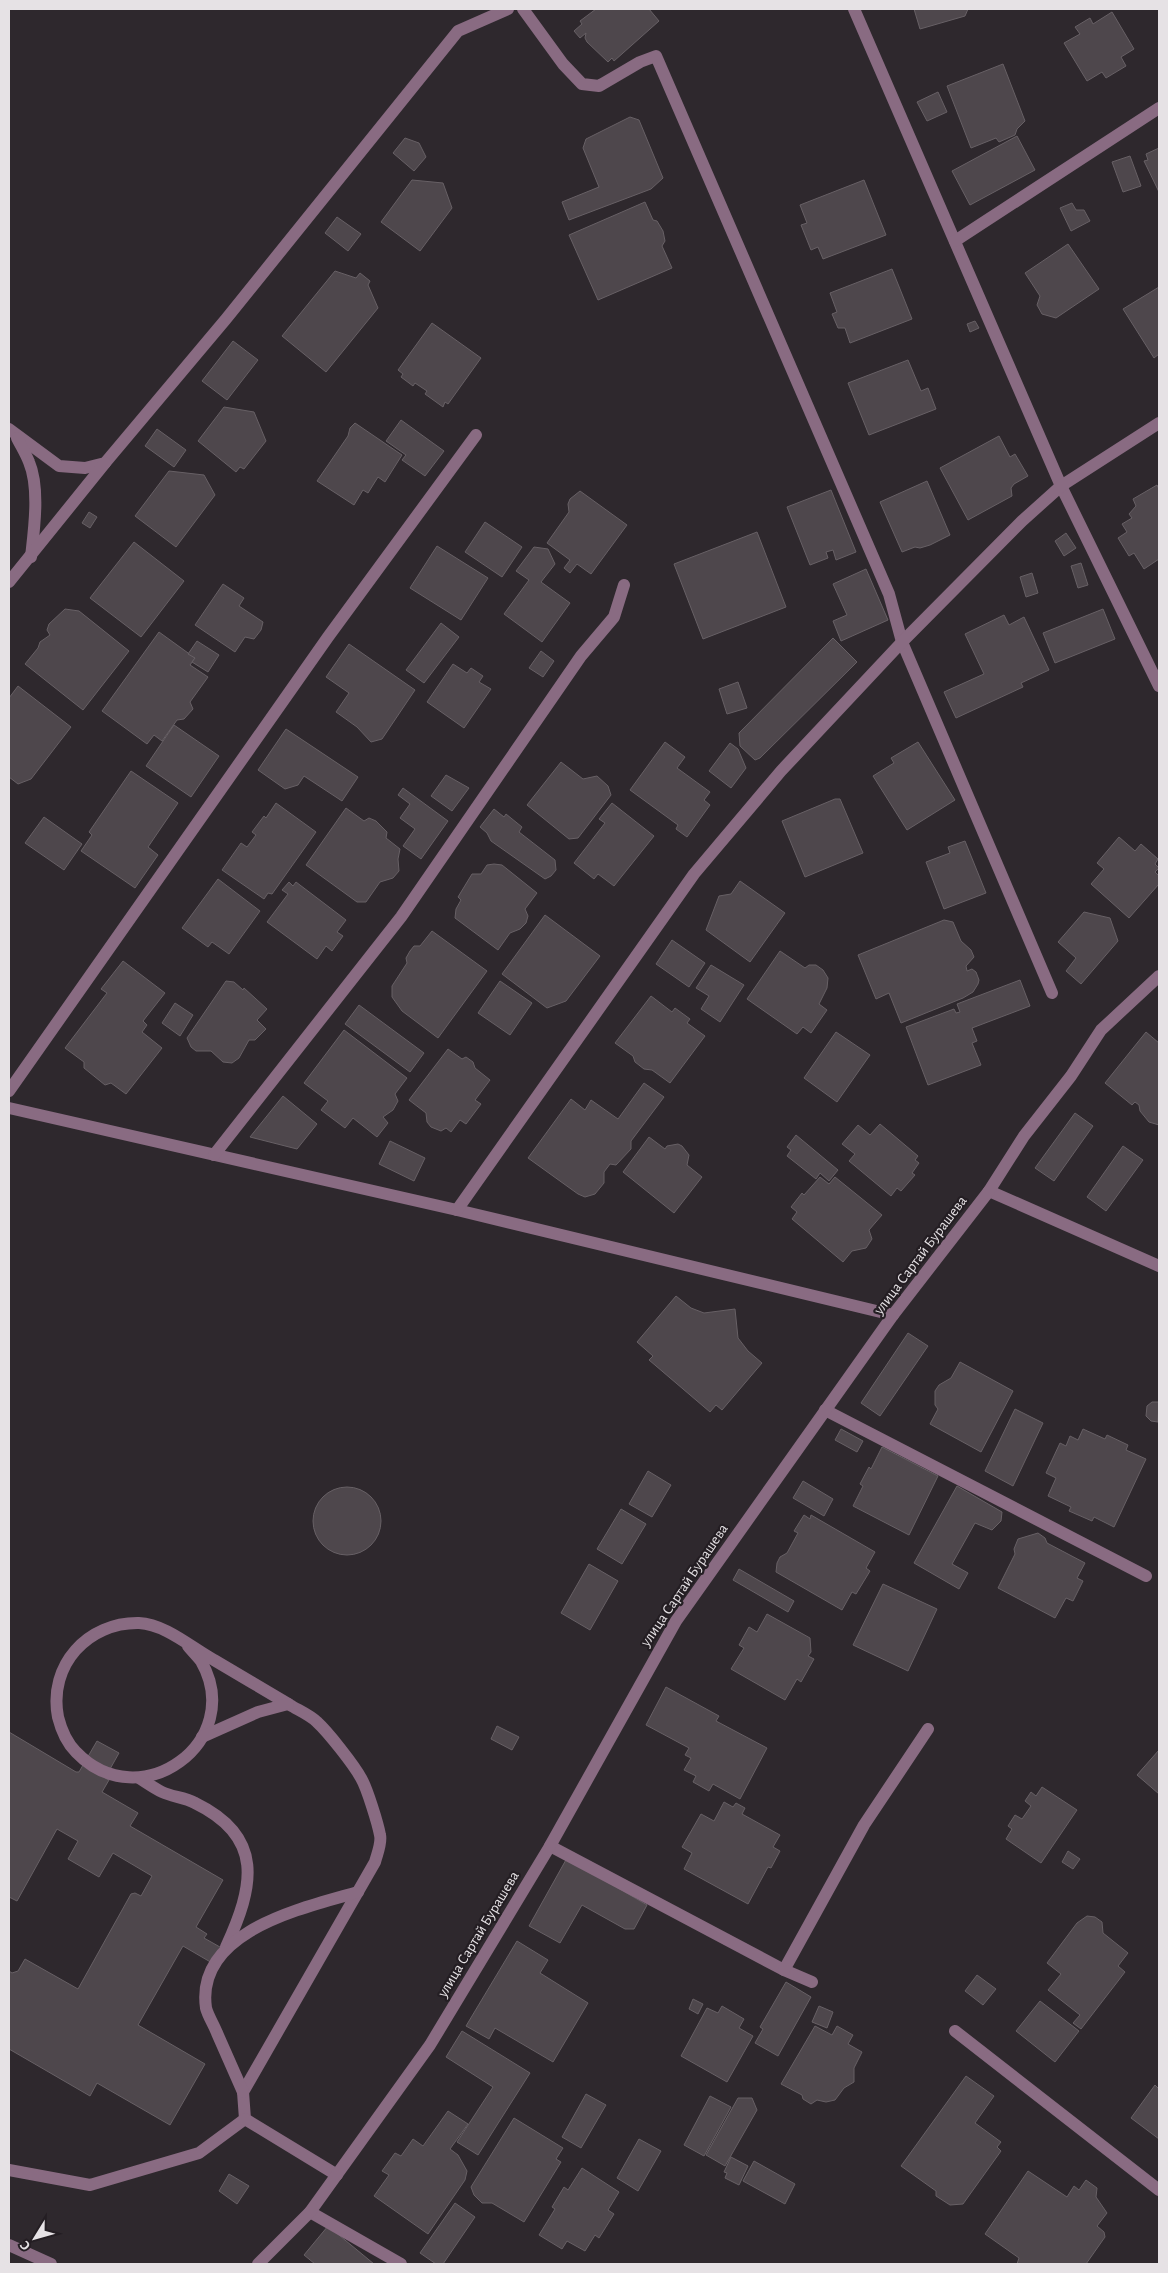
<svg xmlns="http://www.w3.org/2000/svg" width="1168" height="2273" font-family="'Alegreya Sans',sans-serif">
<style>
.building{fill:#4e474c;stroke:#676065}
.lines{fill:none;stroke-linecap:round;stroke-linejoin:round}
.minor{stroke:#896b82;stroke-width:12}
.labels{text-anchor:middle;stroke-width:4.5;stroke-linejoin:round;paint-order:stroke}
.street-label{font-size:15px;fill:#e6e2e5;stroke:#241e23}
</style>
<rect width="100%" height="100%" fill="#2e282d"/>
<g class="building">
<polygon points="596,9 649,9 659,21 614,61 612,58 608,62 587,42 585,38 586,33 580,38 574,31 582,24 580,21"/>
<polygon points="914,9 968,9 965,16 920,29"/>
<polygon points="1112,12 1134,49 1121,57 1126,66 1106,78 1102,72 1087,81 1064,43 1080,34 1075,27 1090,18 1093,24"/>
<polygon points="1003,64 1025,121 1017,129 1015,135 999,142 996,138 971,148 947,86"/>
<polygon points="938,92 947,112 927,121 917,102"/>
<polygon points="630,117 639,120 663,178 651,189 569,220 562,202 599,187 583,148 586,139"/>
<polygon points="1017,136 1035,170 970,205 952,171"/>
<polygon points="405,138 419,143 426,157 414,171 393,153"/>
<polygon points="1159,148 1159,192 1144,161 1148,160 1146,154"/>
<polygon points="1130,156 1141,186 1123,192 1112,162"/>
<polygon points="412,180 443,183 452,208 420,251 381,222"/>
<polygon points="864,180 886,235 823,259 818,247 811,250 801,225 807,223 800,205"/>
<polygon points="645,202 653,220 657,221 663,231 665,241 662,246 672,268 598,300 569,235"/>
<polygon points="1072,203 1076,210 1084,210 1090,221 1071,231 1060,208"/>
<polygon points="337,217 361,234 348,251 325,233"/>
<polygon points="1068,244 1099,289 1056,318 1042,314 1037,305 1040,296 1025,273"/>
<polygon points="892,269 912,319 850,343 845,328 838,328 832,314 837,312 830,293"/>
<polygon points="335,271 356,278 360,273 370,281 368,285 378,308 326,372 282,336"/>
<polygon points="1159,287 1159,354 1154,358 1123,309"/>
<polygon points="975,321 979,328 970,332 967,324"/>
<polygon points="432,323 481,358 448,404 445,402 443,407 425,394 427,391 415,383 413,386 401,377 403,374 398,370"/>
<polygon points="233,341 258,360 227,400 202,381"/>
<polygon points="908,360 921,391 928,388 936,409 869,435 848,383"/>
<polygon points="224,407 254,412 266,441 244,469 240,467 236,472 198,441"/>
<polygon points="401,420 444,451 425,476 402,460 406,455 386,441"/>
<polygon points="355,423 402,455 385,482 378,477 368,493 363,490 354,505 317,481 348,436 350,428"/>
<polygon points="157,429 186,450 174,467 145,446"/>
<polygon points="999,436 1010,457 1015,454 1028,476 1014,484 1011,488 1012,496 968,520 940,468"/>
<polygon points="169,471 204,475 215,495 176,547 135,516"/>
<polygon points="927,481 950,535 930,545 920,548 915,547 902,552 880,502"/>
<polygon points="1157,485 1159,489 1159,559 1144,569 1134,553 1129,556 1118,538 1127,532 1122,524 1132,518 1129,514 1136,506 1133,499"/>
<polygon points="831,490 856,552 836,560 833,550 826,552 828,558 810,565 787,507"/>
<polygon points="580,491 627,525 591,574 577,564 570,573 564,568 570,560 547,543 569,512 568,504 570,499"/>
<polygon points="89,512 97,517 90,528 82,523"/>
<polygon points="485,522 522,547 502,577 465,552"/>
<polygon points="757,532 786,607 703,639 674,564"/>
<polygon points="1066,533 1076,548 1064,556 1055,541"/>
<polygon points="134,542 184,581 141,637 90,598"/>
<polygon points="437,546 488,578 461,620 410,588"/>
<polygon points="534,547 548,549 555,564 541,582 570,603 542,642 504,614 529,580 516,571"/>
<polygon points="1081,563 1088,585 1078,588 1071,566"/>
<polygon points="866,569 888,620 841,641 833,621 847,615 833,584"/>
<polygon points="1032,573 1038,593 1026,597 1020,577"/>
<polygon points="223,584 244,598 239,606 263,622 261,630 254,639 245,637 235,652 195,625"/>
<polygon points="65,609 79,611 129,651 83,710 25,664 38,648 40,642 50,635 47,630 49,624"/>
<polygon points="1103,609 1115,639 1055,663 1043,633"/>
<polygon points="1004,615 1009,625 1024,617 1049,670 1021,683 1023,687 956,718 944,692 984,674 965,634"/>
<polygon points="441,623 459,637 424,683 406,670"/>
<polygon points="159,632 195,658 190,665 208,677 190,702 193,709 184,719 177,720 162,741 154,735 147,744 102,711"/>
<polygon points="833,638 857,662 760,758 755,760 740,746 739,733"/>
<polygon points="197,641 219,655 208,672 192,662 195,658 188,654"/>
<polygon points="349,644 415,690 382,739 371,742 357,727 336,712 349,693 326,677"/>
<polygon points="541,651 554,661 543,677 529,668"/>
<polygon points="453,664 467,673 471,668 483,676 479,682 491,689 464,728 427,702"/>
<polygon points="738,682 747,708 727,714 719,689"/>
<polygon points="18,686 71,727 31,779 18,784 9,777 9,698"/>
<polygon points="174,725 219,756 191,797 146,766"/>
<polygon points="286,729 358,777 342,801 304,776 298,785 285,789 258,770"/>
<polygon points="665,742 685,757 677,768 710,792 704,800 710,805 687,837 676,829 678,825 630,790"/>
<polygon points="918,742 955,800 907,830 873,776 894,763 891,758"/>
<polygon points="730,743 738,749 746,768 731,788 709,771"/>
<polygon points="561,762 583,779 597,776 608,786 611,795 578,838 569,839 527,805"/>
<polygon points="131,771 178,803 148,847 158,855 135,888 81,851 92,835 89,832"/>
<polygon points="446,775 469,788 452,811 431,796"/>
<polygon points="403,788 448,821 421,859 403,846 415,829 400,818 410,804 398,795"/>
<polygon points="835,799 840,799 863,853 805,877 782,821"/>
<polygon points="276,803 316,832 272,894 268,893 264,899 222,870 241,843 247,847 256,835 252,832 264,816 266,818"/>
<polygon points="612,803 654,836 614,886 598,874 594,879 574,863 605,823 599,819"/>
<polygon points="346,808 364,821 369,818 376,821 387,832 386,838 400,849 398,859 399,871 393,878 380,882 366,902 357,902 306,865"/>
<polygon points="494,809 504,817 506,814 522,827 519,832 555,860 556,870 551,876 545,879 491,841 487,833 480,827"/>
<polygon points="44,817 82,844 64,870 25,843"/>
<polygon points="1119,837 1135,851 1141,844 1158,859 1155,864 1159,868 1155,872 1159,876 1159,884 1129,918 1091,884 1104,869 1097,863"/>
<polygon points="965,841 986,893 944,909 926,862 950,853 948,847"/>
<polygon points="494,864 502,865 537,893 525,909 528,916 526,923 520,929 510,933 498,950 455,918 456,909 461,900 458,897 472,874 481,874 487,865"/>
<polygon points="218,879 260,911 229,954 212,942 208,947 182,928"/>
<polygon points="740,881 785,913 750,962 706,930 719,896 731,894"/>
<polygon points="289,882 293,886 296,882 346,920 337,932 343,936 332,951 326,946 317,959 267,922 288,894 282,890"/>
<polygon points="1084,912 1110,918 1118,941 1081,984 1066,971 1076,958 1058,942"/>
<polygon points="545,915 600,956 566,1001 547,1008 502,974"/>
<polygon points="944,920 953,922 961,941 971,950 974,957 966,966 967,971 972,969 976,972 979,980 978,984 973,992 963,998 901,1023 889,993 876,999 858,955"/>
<polygon points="432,931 487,971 438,1038 402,1011 392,997 392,986 407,963 406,958 410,951 414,946 420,946"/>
<polygon points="672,940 705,963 689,987 656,964"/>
<polygon points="780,951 805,968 809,965 816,965 823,970 828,978 827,988 819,1004 827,1010 811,1033 803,1027 797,1034 747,999"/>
<polygon points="123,961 165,993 143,1021 147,1025 142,1032 162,1048 126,1094 111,1083 105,1085 84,1068 84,1062 65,1048 107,993 101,989"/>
<polygon points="711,965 744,985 720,1022 701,1009 709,996 696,988"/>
<polygon points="1020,980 1030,1006 972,1028 977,1041 972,1043 981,1065 928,1085 906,1027 954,1009 956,1013 960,1012 957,1004"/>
<polygon points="226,981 234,982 243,990 244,988 267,1009 257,1020 266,1029 255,1040 249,1040 239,1058 232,1063 223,1062 211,1051 196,1051 191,1047 187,1038"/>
<polygon points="500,981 532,1003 510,1035 478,1013"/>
<polygon points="651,996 672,1012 675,1008 690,1019 687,1023 705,1036 670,1083 652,1070 644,1069 635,1062 633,1056 615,1043"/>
<polygon points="175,1003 193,1015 180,1036 162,1023"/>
<polygon points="359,1005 424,1053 410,1072 345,1024"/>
<polygon points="344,1030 407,1078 395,1094 398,1101 393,1110 383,1117 388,1123 377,1137 353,1118 345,1128 321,1110 328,1101 304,1083"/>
<polygon points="836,1032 870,1055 837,1102 804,1078"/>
<polygon points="1146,1032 1159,1043 1159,1125 1149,1122 1140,1111 1139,1105 1135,1102 1132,1105 1105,1083"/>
<polygon points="448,1049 462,1059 466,1057 473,1062 475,1068 490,1080 475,1100 481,1104 466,1124 460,1120 451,1132 446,1128 441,1131 431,1127 427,1122 426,1113 409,1100"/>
<polygon points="644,1083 664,1097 631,1141 631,1149 616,1165 610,1164 604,1172 604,1183 595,1194 585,1197 578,1194 528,1158 571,1099 585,1110 591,1100 618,1119"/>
<polygon points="283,1096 317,1124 297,1149 250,1137"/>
<polygon points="1075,1113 1093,1126 1054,1181 1035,1168"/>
<polygon points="880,1124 918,1156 915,1160 919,1163 912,1173 915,1175 901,1191 897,1188 891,1196 849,1161 855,1154 842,1144 858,1125 870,1135"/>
<polygon points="796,1135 838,1170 829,1181 820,1173 816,1179 787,1156 791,1150 787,1147"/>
<polygon points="649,1137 665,1149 667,1146 678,1144 682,1146 689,1155 687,1165 702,1177 674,1213 623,1172"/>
<polygon points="390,1141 425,1158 414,1181 379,1164"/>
<polygon points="1123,1146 1143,1160 1106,1211 1087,1197"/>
<polygon points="820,1177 829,1184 835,1177 882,1215 869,1230 872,1239 866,1248 852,1251 843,1262 792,1219 797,1212 791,1207 802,1193 804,1195"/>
<polygon points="676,1296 691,1308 704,1313 735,1309 738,1338 748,1351 762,1363 722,1410 716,1405 710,1412 649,1360 653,1356 637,1342"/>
<polygon points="908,1333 928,1346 880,1416 861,1403"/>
<polygon points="960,1362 1013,1391 981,1452 930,1424 938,1409 935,1405 935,1391 939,1385 951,1378"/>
<polygon points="1152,1402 1159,1402 1158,1422 1151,1421 1146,1416 1147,1406"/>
<polygon points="1015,1409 1043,1423 1013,1486 985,1471"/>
<polygon points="841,1429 863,1441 857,1452 835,1440"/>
<polygon points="1083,1429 1105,1439 1107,1435 1128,1445 1126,1450 1146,1459 1114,1527 1094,1517 1092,1521 1069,1511 1071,1507 1048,1496 1056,1478 1046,1473 1060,1443 1066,1446 1070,1436 1078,1440"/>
<polygon points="882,1447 938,1476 909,1535 853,1506 863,1486 860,1484 869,1467 871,1469"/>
<polygon points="648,1471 671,1485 652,1517 629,1504"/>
<polygon points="803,1481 833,1499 824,1516 793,1498"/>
<polygon points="957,1486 1002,1512 1001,1521 992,1530 975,1523 952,1564 968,1573 959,1589 914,1563"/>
<circle cx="347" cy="1521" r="34"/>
<polygon points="621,1509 646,1524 622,1564 597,1549"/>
<polygon points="804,1515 810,1519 811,1515 875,1552 866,1568 870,1571 856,1594 852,1592 842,1610 776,1572 777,1563 780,1557 787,1553 798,1533 794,1531"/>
<polygon points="1038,1533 1045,1538 1047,1543 1085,1563 1077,1578 1083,1581 1073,1601 1066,1598 1055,1618 998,1588 1015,1554 1014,1549 1018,1539"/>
<polygon points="589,1564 618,1581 590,1630 561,1613"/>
<polygon points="739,1569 794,1601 788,1612 733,1580"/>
<polygon points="883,1584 937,1609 908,1671 853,1645"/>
<polygon points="767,1614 810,1638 811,1652 808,1656 814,1659 801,1682 797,1679 785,1700 731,1669 744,1648 739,1645 749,1627 757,1632"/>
<polygon points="666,1687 719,1716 716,1721 767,1748 740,1799 713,1784 709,1791 693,1782 696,1776 684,1770 691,1758 685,1755 689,1748 646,1725"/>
<polygon points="497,1726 519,1737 512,1750 491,1739"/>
<polygon points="9,1732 76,1772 79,1772 97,1741 119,1753 105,1778 109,1780 102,1792 138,1813 130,1826 223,1880 196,1927 207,1934 204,1938 227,1951 219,1967 183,1946 138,2025 205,2064 170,2125 97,2083 90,2096 9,2049 9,1971 12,1973 18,1971 25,1959 78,1989 131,1894 135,1893 141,1896 152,1876 113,1853 99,1877 68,1859 78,1841 57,1829 17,1901 9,1897"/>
<polygon points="1159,1750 1159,1794 1137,1775"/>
<polygon points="1042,1787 1077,1810 1041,1863 1006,1839 1012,1829 1008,1826 1015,1815 1022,1819 1031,1806 1025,1801 1031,1792 1036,1796"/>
<polygon points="724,1802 733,1807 736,1803 745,1808 742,1814 780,1835 773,1847 780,1851 771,1868 768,1867 748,1904 684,1869 692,1853 682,1847 701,1814 714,1821"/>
<polygon points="1068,1851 1080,1859 1073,1869 1062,1862"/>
<polygon points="567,1858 647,1905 634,1929 625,1929 582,1905 560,1943 529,1926"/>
<polygon points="1087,1916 1095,1917 1102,1922 1103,1933 1128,1953 1118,1966 1125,1972 1081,2029 1073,2023 1080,2015 1048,1990 1061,1974 1047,1963 1077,1923"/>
<polygon points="517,1941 548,1960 540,1973 588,2003 553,2062 495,2028 489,2039 466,2026"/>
<polygon points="977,1975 996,1989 983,2005 965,1991"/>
<polygon points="786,1982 811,1997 778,2056 755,2043 763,2029 760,2027"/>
<polygon points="693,1999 703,2004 698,2014 689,2009"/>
<polygon points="1040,2001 1079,2031 1055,2062 1016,2031"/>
<polygon points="722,2006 744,2019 739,2028 753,2036 727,2082 681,2056 707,2008 718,2013"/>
<polygon points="819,2006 833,2012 827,2028 812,2022"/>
<polygon points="815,2026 832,2035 837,2026 853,2035 848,2044 862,2052 854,2068 854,2082 844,2088 835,2100 826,2102 817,2100 811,2104 803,2099 802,2095 781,2084"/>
<polygon points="462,2031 530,2073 478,2155 457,2142 493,2087 446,2057"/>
<polygon points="966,2076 994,2096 975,2123 1001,2142 997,2147 1001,2151 963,2204 950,2205 936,2196 936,2191 901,2166"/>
<polygon points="1155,2085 1159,2089 1159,2139 1131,2118"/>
<polygon points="586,2094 606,2105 581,2148 562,2137"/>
<polygon points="710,2096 731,2107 704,2156 684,2145"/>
<polygon points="738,2098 752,2098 757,2110 725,2166 706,2155"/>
<polygon points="448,2111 468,2124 450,2149 458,2155 467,2171 465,2180 428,2234 374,2196 389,2175 382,2171 395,2153 401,2156 413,2139 423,2146"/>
<polygon points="514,2118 563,2148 556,2159 561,2162 524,2222 492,2203 482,2203 474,2195 471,2187"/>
<polygon points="639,2139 661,2151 638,2191 617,2178"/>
<polygon points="731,2157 748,2166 739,2185 725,2178 727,2173 724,2172"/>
<polygon points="754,2161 795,2184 785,2204 743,2181"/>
<polygon points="582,2168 619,2192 608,2210 614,2214 599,2238 595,2235 585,2251 567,2241 562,2249 539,2235 555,2209 552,2207 564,2187 568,2190"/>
<polygon points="1028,2171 1067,2197 1074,2186 1079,2190 1086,2180 1097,2188 1096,2197 1107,2213 1097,2226 1104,2232 1105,2237 1086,2264 1017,2264 1019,2258 985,2234"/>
<polygon points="229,2174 249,2186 237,2204 219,2191"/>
<polygon points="455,2203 475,2217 443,2264 436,2264 420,2253"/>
<polygon points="328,2226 374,2264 315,2264 304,2255"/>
</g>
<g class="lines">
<g class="minor">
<polyline points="523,9 563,64 582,84 599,86 640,62 656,56 889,594 902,642 1052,993"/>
<polyline points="854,9 1061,486 1159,686"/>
<polyline points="955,241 1159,108"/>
<polyline points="9,429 59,466 85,468 105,463 226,319 458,31 508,9"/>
<path d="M17 438C21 446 26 454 29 462 40 488 34 530 31 557"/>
<polyline points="9,582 105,463"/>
<polyline points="9,1091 328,637 476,435"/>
<polyline points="9,1108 457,1210 893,1315"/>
<polyline points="214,1155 401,917 581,656 614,617 624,585"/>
<polyline points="989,1191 1159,1266"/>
<polyline points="457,1210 694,874 781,771 902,642 1022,521 1061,486 1159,423"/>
<polyline points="825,1410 1146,1576"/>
<path d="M188 1646C192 1651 197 1656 201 1661 247 1741 140 1819 76 1752 67 1743 61 1729 58 1717 48 1665 88 1622 139 1623 165 1624 192 1648 214 1660 239 1675 265 1690 290 1705 298 1710 310 1715 317 1722 328 1732 354 1765 361 1778 367 1788 378 1824 380 1835 382 1843 377 1854 375 1862L243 2092 245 2119 337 2175"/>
<polyline points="202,1737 258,1712 288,1704"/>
<path d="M139 1778C147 1783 154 1788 162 1792 172 1797 185 1797 195 1803 265 1837 254 1886 226 1947"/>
<polyline points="550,1846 784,1970 812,1982"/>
<polyline points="784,1970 864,1825 928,1729"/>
<polyline points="955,2031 1159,2190"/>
<path d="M243 2092C234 2072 226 2053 217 2033 214 2025 208 2016 206 2008 195 1931 303 1908 358 1892"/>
<polyline points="9,2170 90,2185 199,2153 245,2119"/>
<polyline points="310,2212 401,2264"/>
<polyline points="9,2245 51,2264"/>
<polyline points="258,2264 310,2212 430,2045 550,1846 676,1621 893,1315 989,1191 1024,1136 1071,1076 1101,1030 1159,976"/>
</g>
</g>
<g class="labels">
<g class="street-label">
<text transform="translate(920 1255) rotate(-53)" y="5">улица Сартай Бурашева</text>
<text transform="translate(684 1585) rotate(-56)" y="5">улица Сартай Бурашева</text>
<text transform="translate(478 1934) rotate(-59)" y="5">улица Сартай Бурашева</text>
</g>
</g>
<rect width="1168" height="2273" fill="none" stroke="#e6e2e5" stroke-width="20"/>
<g transform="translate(35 2238) rotate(233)" stroke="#241e23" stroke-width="4" paint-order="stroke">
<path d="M0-4L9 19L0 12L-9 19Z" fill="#e6e2e5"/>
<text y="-8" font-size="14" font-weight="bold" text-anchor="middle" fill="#e6e2e5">С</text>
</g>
</svg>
